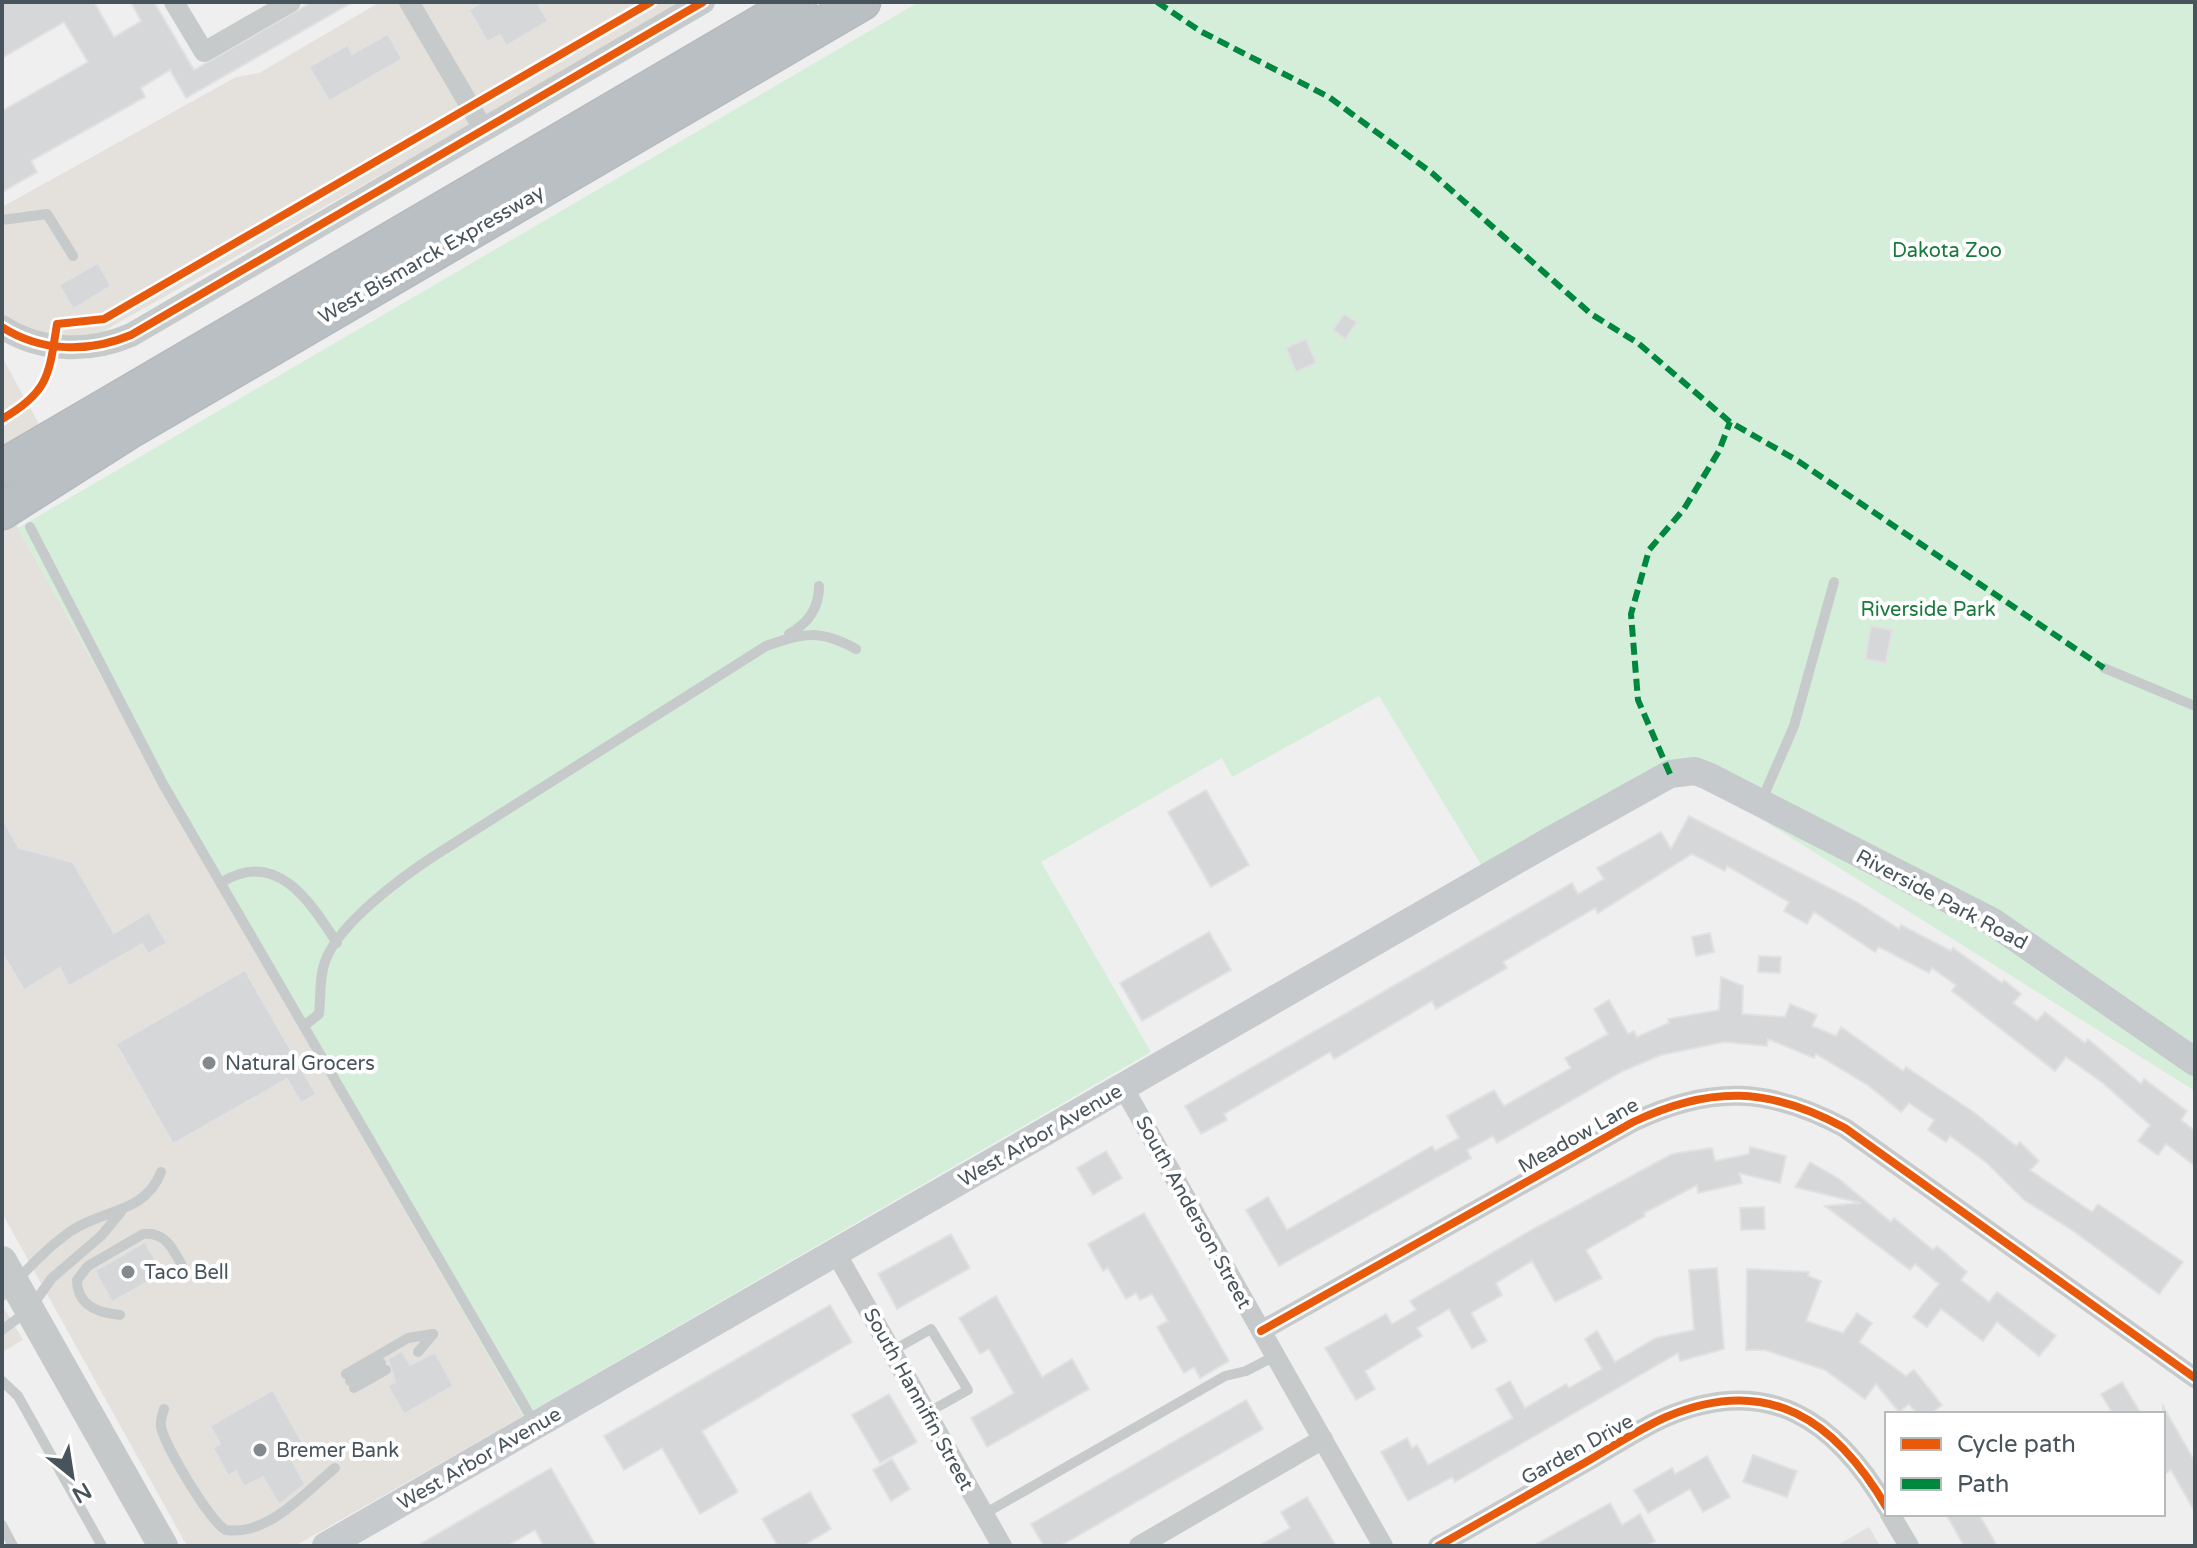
<svg xmlns="http://www.w3.org/2000/svg" width="2197" height="1548" font-family="'Varela Round',sans-serif">
<style>
.commercial{fill:#e4e1dd}
.education{fill:#e2e0e1}
.green{fill:#d4eeda}
.building{fill:#d6d7d8;stroke:#e1e1e2;stroke-width:2}
.lines{fill:none;stroke-linecap:round;stroke-linejoin:round}
.motorway-casing{stroke:#b5babe;stroke-width:39}
.service{stroke:#c7cacb;stroke-width:10}
.minor{stroke:#c7cacb;stroke-width:20}
.tertiary{stroke:#c7cacb;stroke-width:24}
.secondary{stroke:#c7cacd;stroke-width:28}
.primary{stroke:#c5c9ca;stroke-width:30}
.motorway{stroke:#babfc3;stroke-width:36}
.quiet{stroke:#00873e;stroke-width:6;stroke-dasharray:12 6;stroke-linecap:butt}
.cycleway-casing{stroke:#fff;stroke-width:13}
.cycleway{stroke:#e8590c;stroke-width:8}
.poi-dot{fill:#828a8f;stroke:#fff;stroke-width:3}
.labels{text-anchor:middle;stroke-width:8;stroke-linejoin:round;paint-order:stroke}
.park-label{font-size:20px;fill:#1a7a3c;stroke:#fff}
.street-label{font-size:20px;fill:#47545b;stroke:#fff}
.poi-label{font-size:20px;fill:#47545b;stroke:#fff;text-anchor:start}
</style>
<rect width="100%" height="100%" fill="#f0efef"/>
<g class="commercial">
<polygon points="380,2 688,2 86,341 2,338 2,207 236,77 259,73"/>
<polygon points="2,357 39,424 2,446"/>
<polygon points="14,521 230,907 523,1416 295,1546 187,1546 2,1213 2,529"/>
<polygon points="2,1305 23,1340 2,1352"/>
</g>
<polygon class="education" points="1869,1527 1880,1546 1836,1546"/>
<polygon class="green" points="919,2 2195,2 2195,1091 1683,770 1486,873 1379,696 1232,777 1222,758 1041,862 1151,1052 523,1416 230,907 18,528"/>
<g class="building">
<polygon points="2,2 94,2 114,37 141,21 131,2 154,2 194,70 312,2 353,2 186,98 170,70 141,88 145,97 31,161 37,172 2,192 2,111 88,62 64,22 2,58"/>
<polygon points="482,2 537,2 548,21 506,46 500,35 487,42 469,10"/>
<polygon points="388,34 402,59 329,101 309,67 348,45 352,54"/>
<polygon points="98,263 111,286 73,309 59,285"/>
<polygon points="1344,314 1357,322 1345,339 1333,330"/>
<polygon points="1306,339 1316,363 1296,372 1286,348"/>
<polygon points="1871,626 1892,630 1886,663 1865,659"/>
<polygon points="1206,790 1249,865 1211,887 1168,812"/>
<polygon points="1689,816 1857,902 1899,929 1901,925 1951,951 1953,948 2002,983 2004,980 2021,994 2013,1003 2037,1021 2045,1012 2085,1043 2088,1039 2141,1084 2144,1079 2187,1111 2181,1120 2195,1131 2195,1166 2166,1144 2158,1155 2138,1141 2150,1125 2103,1083 2066,1057 2055,1071 1952,991 1956,985 1932,968 1929,973 1879,947 1875,952 1814,912 1807,924 1784,911 1789,902 1727,866 1725,871 1692,854 1598,913 1595,908 1503,962 1507,968 1478,985 1436,1009 1432,1001 1334,1059 1330,1052 1224,1114 1227,1120 1201,1134 1185,1106 1572,883 1578,894 1604,879 1597,868 1661,832 1671,849"/>
<polygon points="2,818 19,848 73,862 114,933 149,912 167,943 148,954 142,944 69,986 60,968 24,990 2,953"/>
<polygon points="1209,932 1231,970 1142,1021 1120,983"/>
<polygon points="1710,933 1714,952 1696,956 1692,937"/>
<polygon points="1759,956 1781,957 1780,973 1758,972"/>
<polygon points="245,970 316,1094 301,1103 287,1079 173,1144 116,1044"/>
<polygon points="1721,977 1743,986 1742,1014 1785,1017 1790,1004 1817,1015 1812,1026 1836,1036 1841,1027 1903,1071 1906,1067 1975,1113 2016,1146 2020,1142 2039,1161 2030,1170 2092,1212 2098,1204 2183,1262 2159,1294 2072,1230 2024,1200 1987,1163 1950,1136 1946,1142 1928,1130 1934,1120 1909,1103 1901,1112 1869,1086 1816,1054 1814,1058 1768,1039 1767,1046 1724,1042 1661,1055 1623,1071 1497,1143 1493,1136 1467,1150 1471,1158 1279,1266 1246,1210 1268,1197 1287,1230 1432,1146 1435,1151 1459,1138 1447,1116 1494,1090 1504,1106 1571,1068 1565,1058 1608,1034 1594,1009 1609,1000 1628,1034 1634,1031 1637,1037 1669,1023 1668,1019 1719,1010"/>
<polygon points="1750,1147 1786,1156 1780,1183 1739,1173 1742,1183 1698,1193 1697,1185 1644,1213 1645,1216 1586,1250 1602,1278 1555,1302 1532,1261 1496,1283 1502,1295 1471,1313 1487,1341 1472,1349 1449,1309 1417,1328 1422,1336 1365,1371 1375,1389 1356,1400 1325,1348 1386,1314 1392,1324 1416,1310 1410,1301 1535,1228 1672,1154 1712,1148 1715,1161 1749,1154"/>
<polygon points="1106,1151 1122,1178 1093,1195 1077,1168"/>
<polygon points="1810,1162 1839,1179 1891,1222 1894,1218 1933,1250 1937,1246 1967,1272 1961,1280 1989,1302 1997,1292 2056,1336 2039,1356 1997,1322 1983,1341 1941,1309 1927,1327 1913,1317 1939,1284 1915,1264 1910,1270 1825,1206 1861,1203 1795,1187"/>
<polygon points="1764,1207 1765,1229 1741,1230 1740,1208"/>
<polygon points="1144,1213 1229,1361 1200,1378 1194,1367 1184,1373 1169,1348 1157,1327 1168,1321 1152,1294 1140,1300 1136,1293 1126,1299 1108,1268 1103,1271 1088,1244"/>
<polygon points="951,1234 970,1268 897,1309 878,1274"/>
<polygon points="145,1242 163,1273 112,1302 95,1271"/>
<polygon points="1717,1268 1724,1349 1680,1361 1678,1353 1455,1482 1452,1477 1408,1501 1381,1452 1407,1438 1412,1448 1417,1445 1428,1465 1513,1418 1496,1389 1510,1381 1525,1408 1566,1384 1569,1388 1602,1369 1585,1339 1597,1331 1615,1362 1656,1338 1694,1330 1689,1270"/>
<polygon points="1747,1269 1809,1272 1808,1276 1821,1281 1806,1321 1843,1333 1857,1313 1872,1323 1859,1342 1906,1376 1914,1370 1942,1405 1930,1414 1917,1414 1909,1404 1899,1412 1876,1384 1865,1399 1825,1370 1765,1350 1746,1350"/>
<polygon points="996,1296 1042,1377 1072,1359 1089,1389 987,1447 971,1418 1014,1393 989,1349 980,1354 959,1318"/>
<polygon points="830,1305 852,1342 702,1431 738,1492 700,1514 662,1448 624,1470 604,1436"/>
<polygon points="402,1351 410,1365 435,1352 453,1386 404,1414 388,1386 395,1382 388,1359"/>
<polygon points="2122,1382 2141,1414 2113,1414 2101,1394"/>
<polygon points="273,1390 307,1451 292,1460 305,1484 279,1505 263,1477 244,1487 236,1471 228,1476 213,1448 220,1444 210,1426"/>
<polygon points="889,1394 917,1442 880,1463 852,1415"/>
<polygon points="1246,1400 1263,1429 1060,1546 1044,1546 1031,1524"/>
<polygon points="2163,1406 2195,1462 2195,1512 2171,1470 2163,1475"/>
<polygon points="1753,1455 1797,1471 1787,1497 1743,1482"/>
<polygon points="1707,1456 1730,1497 1703,1512 1690,1489 1648,1513 1634,1490 1672,1468 1675,1474"/>
<polygon points="892,1459 910,1489 891,1501 873,1470"/>
<polygon points="551,1468 596,1546 544,1546 535,1530 507,1546 417,1546"/>
<polygon points="810,1492 831,1529 803,1546 778,1546 762,1519"/>
<polygon points="1307,1497 1336,1546 1259,1546 1290,1528 1281,1512"/>
<polygon points="1610,1503 1622,1525 1640,1514 1655,1541 1646,1546 1533,1546"/>
<polygon points="1946,1514 1979,1514 1997,1546 1964,1546"/>
</g>
<g class="lines">
<defs>
<g id="motorway">
<polyline points="2,468 798,2"/>
<polyline points="2,511 128,431 862,2"/>
</g>
</defs>
<use href="#motorway" class="motorway-casing"/>
<g class="service">
<polyline points="2,220 47,214 73,256"/>
<polyline points="30,527 163,784 535,1424"/>
<path d="M789 634C808 623 819 609 819 586"/>
<polyline points="2104,668 2195,706"/>
<polyline points="1761,802 1794,726 1834,582"/>
<path d="M222 882C277 848 311 903 337 943"/>
<path d="M305 1025 319 1014C321 997 319 975 326 959 341 922 402 877 434 856L766 646C804 633 819 629 856 649"/>
<path d="M2 1296C24 1273 45 1249 71 1231 103 1209 145 1214 161 1172"/>
<path d="M120 1315C98 1313 77 1306 77 1280L88 1266 143 1234C169 1231 176 1256 187 1275"/>
<polyline points="2,1330 29,1310 52,1278 101,1236 121,1212"/>
<polyline points="892,1351 931,1329 968,1390 927,1413"/>
<polyline points="418,1352 433,1334"/>
<polyline points="346,1374 408,1338 433,1334"/>
<polyline points="2,1381 18,1396 102,1546"/>
<polyline points="350,1381 381,1363"/>
<polyline points="354,1388 386,1370"/>
<path d="M164 1409C162 1415 160 1421 161 1427 165 1446 210 1522 226 1530 269 1536 305 1492 335 1468"/>
<polyline points="984,1514 1225,1376 1246,1371 1275,1356"/>
<polyline points="2,1525 13,1546"/>
</g>
<g class="minor">
<polyline points="174,2 204,52 291,2"/>
<polyline points="409,2 484,130"/>
<polyline points="1123,1087 1383,1546"/>
<polyline points="836,1253 1002,1546"/>
<path d="M1261 1331 1633 1122C1711 1085 1769 1087 1845 1128L2195 1378"/>
<polyline points="1890,1514 1909,1546"/>
<polyline points="1139,1546 1323,1439"/>
<path d="M1438 1546C1487 1518 1537 1490 1586 1462 1612 1447 1639 1429 1666 1417 1769 1373 1836 1421 1887 1508"/>
</g>
<path class="tertiary" d="M2 327C41 352 89 353 131 335L703 2"/>
<polyline class="secondary" points="326,1546 1548,842 1670,774 1695,771 1708,776 1993,922 2195,1062"/>
<polyline class="primary" points="2,1261 163,1546"/>
<use href="#motorway" class="motorway"/>
<g class="quiet">
<polyline points="1157,2 1200,31 1329,97 1432,173 1591,314 1638,343 1730,422 1798,461 2104,668"/>
<polyline points="1670,774 1638,700 1631,614 1649,550 1684,509 1719,451 1730,422"/>
</g>
<defs>
<g id="cycleway">
<path d="M2 327C41 352 89 353 131 335L703 2"/>
<path d="M2 419C49 392 49 375 57 324L104 319 651 2"/>
<path d="M1261 1331 1633 1122C1711 1085 1769 1087 1845 1128L2195 1378"/>
<path d="M1438 1546C1487 1518 1537 1490 1586 1462 1612 1447 1639 1429 1666 1417 1769 1373 1836 1421 1887 1508"/>
</g>
</defs>
<use href="#cycleway" class="cycleway-casing"/>
<use href="#cycleway" class="cycleway"/>
</g>
<g class="poi-dot">
<circle cx="209" cy="1063" r="8"/>
<circle cx="128" cy="1272" r="8"/>
<circle cx="260" cy="1450" r="8"/>
</g>
<g class="labels">
<g class="park-label">
<text x="1947" y="257">Dakota Zoo</text>
<text x="1928" y="616">Riverside Park</text>
</g>
<g class="street-label">
<text transform="translate(431 254) rotate(-30)" y="7">West Bismarck Expressway</text>
<text transform="translate(1942 899) rotate(28)" y="7">Riverside Park Road</text>
<text transform="translate(1040 1135) rotate(-30)" y="7">West Arbor Avenue</text>
<text transform="translate(1578 1135) rotate(-29)" y="7">Meadow Lane</text>
<text transform="translate(1194 1212) rotate(61)" y="7">South Anderson Street</text>
<text transform="translate(919 1399) rotate(61)" y="7">South Hannifin Street</text>
<text transform="translate(1577 1449) rotate(-29)" y="7">Garden Drive</text>
<text transform="translate(479 1458) rotate(-30)" y="7">West Arbor Avenue</text>
</g>
<g class="poi-label">
<text x="225" y="1070">Natural Grocers</text>
<text x="144" y="1279">Taco Bell</text>
<text x="276" y="1457">Bremer Bank</text>
</g>
</g>
<rect width="2197" height="1548" fill="none" stroke="#47545b" stroke-width="8"/>
<rect x="1885" y="1412" width="280" height="104" fill="#ffffff" stroke="#b5bbbd" stroke-width="2"/>
<rect x="1901" y="1438" width="40" height="12" fill="#e8590c" stroke="#b5bbbd" stroke-width="2"/>
<text x="1957" y="1452" font-size="24" fill="#47545b">Cycle path</text>
<rect x="1901" y="1478" width="40" height="12" fill="#00873e" stroke="#b5bbbd" stroke-width="2"/>
<text x="1957" y="1492" font-size="24" fill="#47545b">Path</text>
<g transform="translate(72 1476) rotate(150)" stroke="#ffffff" stroke-width="6" paint-order="stroke">
<path d="M0-6L14 30L0 20L-14 30Z" fill="#47545b"/>
<text y="-12" font-size="22" font-weight="bold" text-anchor="middle" fill="#47545b">N</text>
</g>
</svg>
